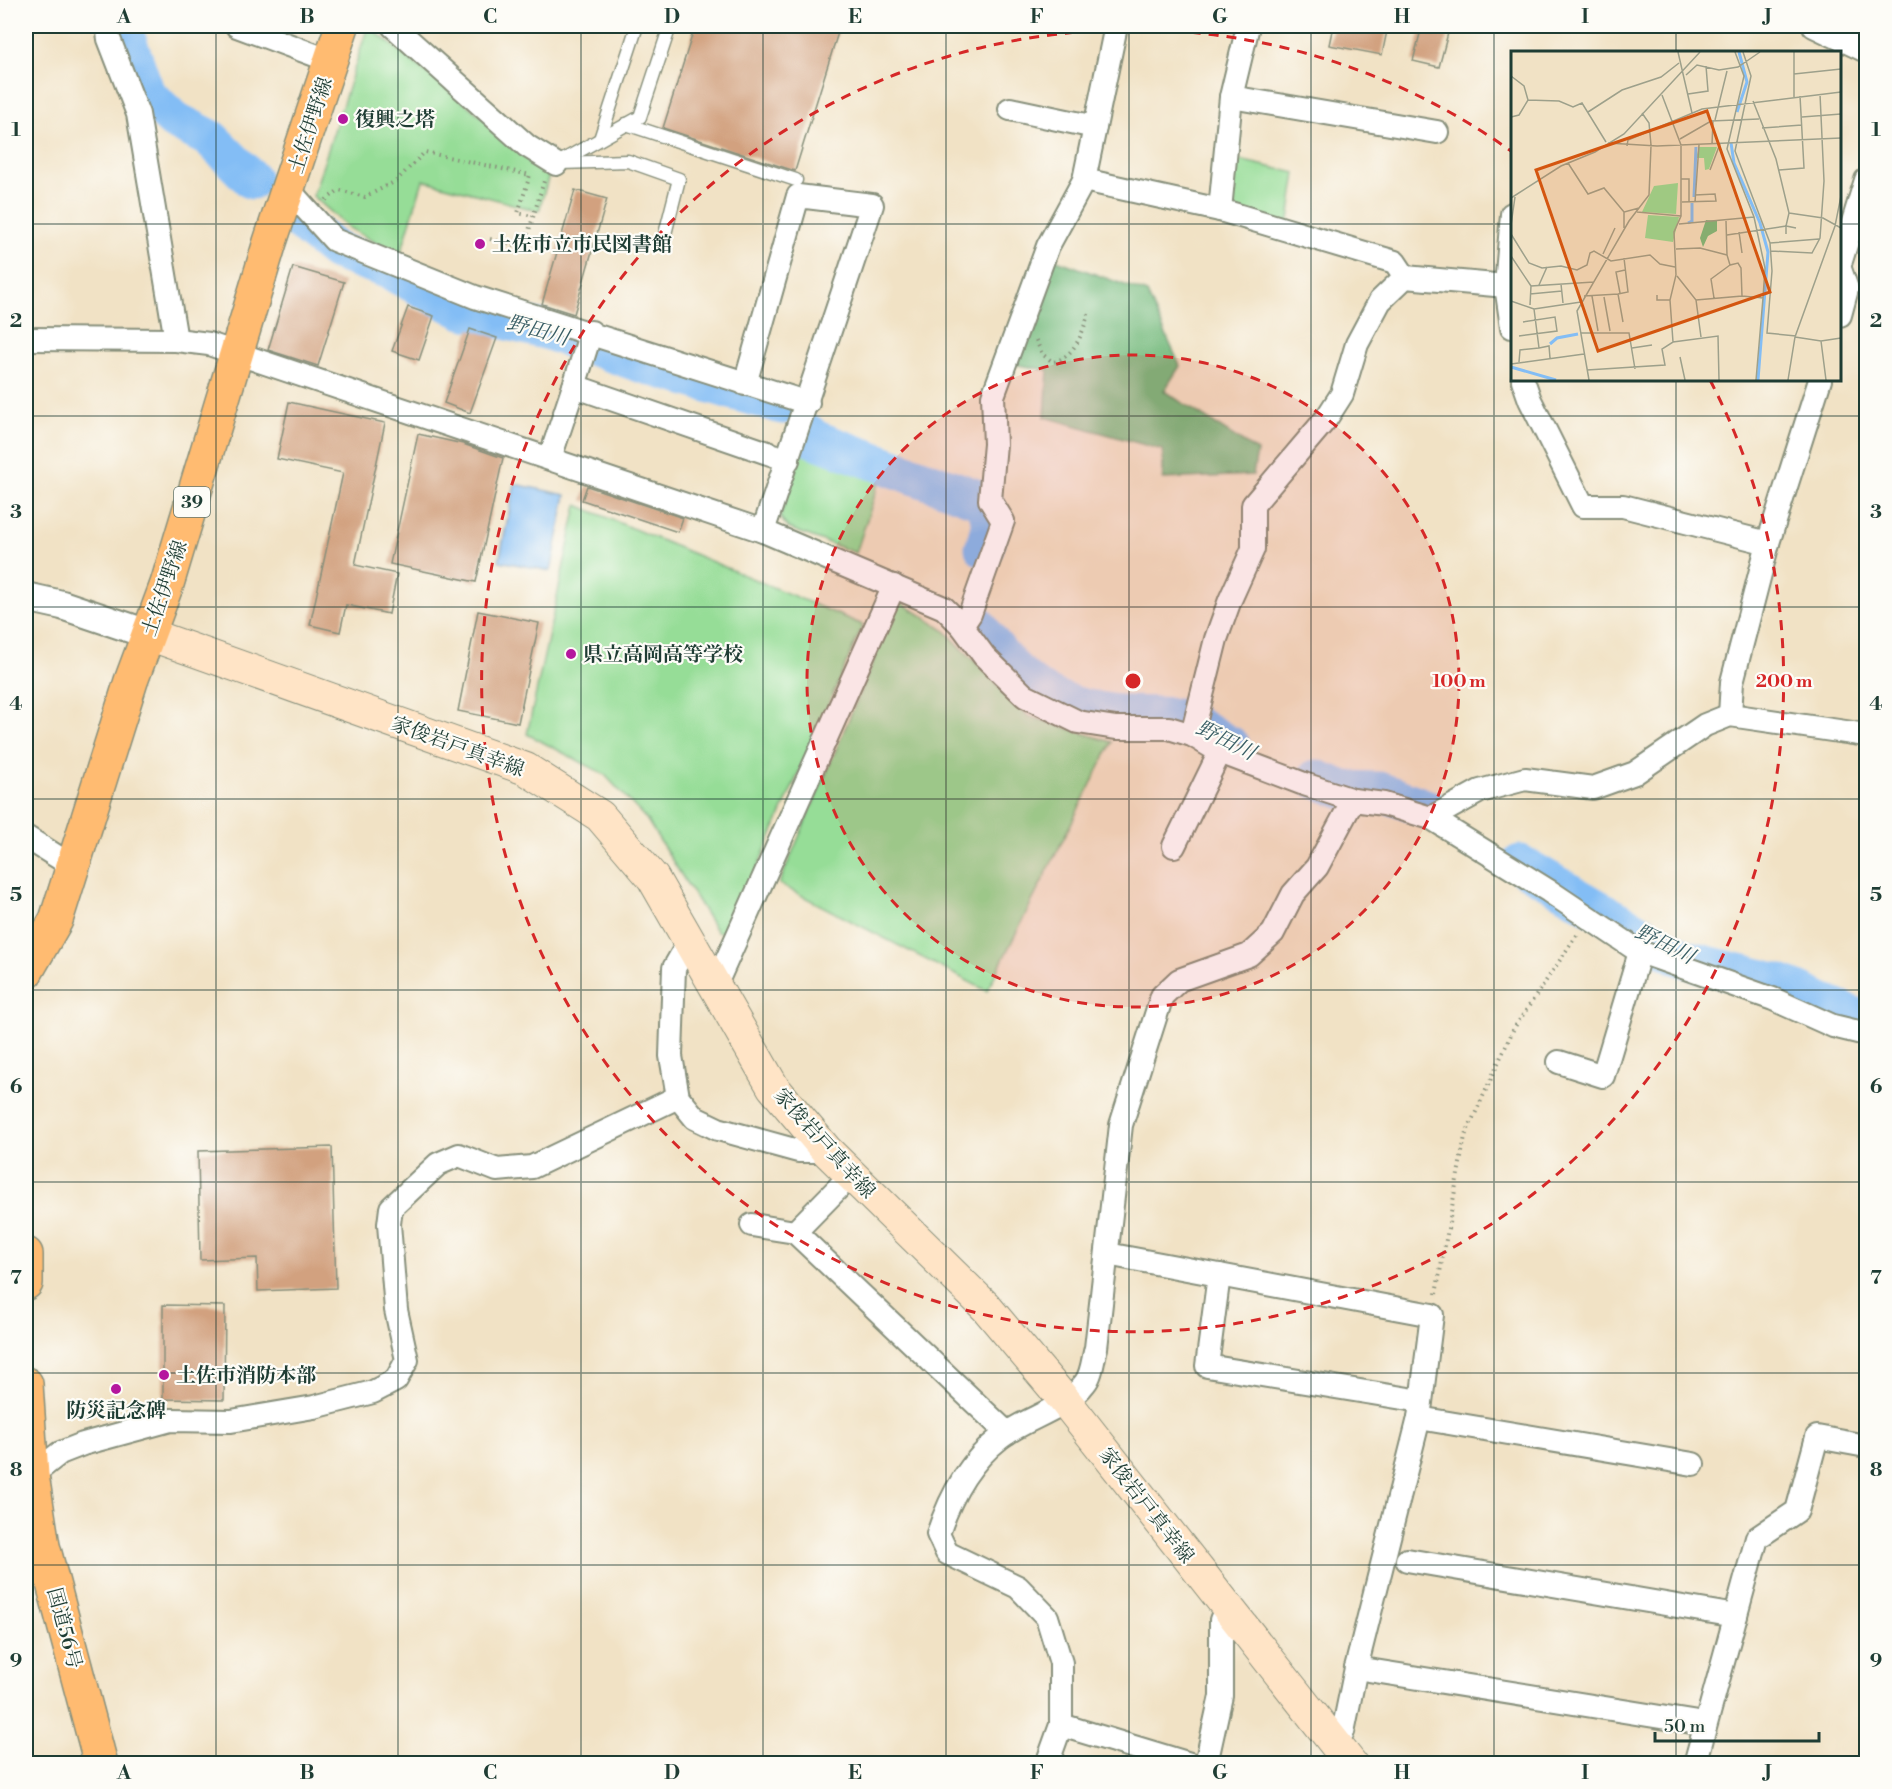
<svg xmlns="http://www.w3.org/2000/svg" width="1892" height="1789" font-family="'Libre Bodoni','Noto Serif JP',serif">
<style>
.green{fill:#96dd97;stroke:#5a8d66;stroke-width:1.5}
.forest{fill:#78bc80;stroke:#4c7c5a;stroke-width:1.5}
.water{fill:#83bdf5;stroke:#517d94;stroke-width:1.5}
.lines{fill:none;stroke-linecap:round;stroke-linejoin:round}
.river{stroke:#83bdf5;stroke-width:39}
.building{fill:#d2a17f}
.service-casing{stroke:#88907c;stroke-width:15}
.minor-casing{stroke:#88907c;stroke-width:26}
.tertiary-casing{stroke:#88907c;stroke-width:32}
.secondary-casing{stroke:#88907c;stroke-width:34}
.primary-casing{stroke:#88907c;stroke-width:36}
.trunk-casing{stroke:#88907c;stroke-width:36}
.path{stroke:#88907c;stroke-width:4;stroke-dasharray:1.5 4.5;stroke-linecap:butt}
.service{stroke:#fff;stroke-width:12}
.minor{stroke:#fff;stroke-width:22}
.tertiary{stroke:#fff;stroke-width:28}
.secondary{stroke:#ffe4c6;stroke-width:32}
.primary{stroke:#ffbb71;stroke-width:33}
.trunk{stroke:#ffbb71;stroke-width:33}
.grid{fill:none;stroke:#1f3d34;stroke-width:1.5;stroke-opacity:0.55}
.ring{fill:none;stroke:#d62828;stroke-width:3;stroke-dasharray:10 8}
.poi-dot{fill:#b5179e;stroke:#fdfcf7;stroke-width:2}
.labels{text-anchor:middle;stroke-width:4.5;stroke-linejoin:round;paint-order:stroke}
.shield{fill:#fdfcf7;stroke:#62766e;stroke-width:1.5}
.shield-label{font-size:18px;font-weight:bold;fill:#1f3d34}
.poi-label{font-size:20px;font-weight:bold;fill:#1f3d34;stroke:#fdfcf7;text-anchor:start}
.street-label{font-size:20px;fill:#1f3d34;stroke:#fdfcf7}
.water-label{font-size:21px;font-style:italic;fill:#385d64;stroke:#fdfcf7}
.inset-river{fill:none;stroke:#83bdf5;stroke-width:3}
.inset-road{fill:none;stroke:#9da08b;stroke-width:1.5}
.view{fill:#d45610;fill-opacity:0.15;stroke:#d45610;stroke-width:3}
.inset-edge{fill:none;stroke:#1f3d34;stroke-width:3}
.centre{fill:#d62828;stroke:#fdfcf7;stroke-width:3}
.ring-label{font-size:18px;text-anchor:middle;font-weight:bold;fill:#d62828;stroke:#fdfcf7;stroke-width:4.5;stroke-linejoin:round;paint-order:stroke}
.neatline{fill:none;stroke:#1f3d34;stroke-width:2}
.grid-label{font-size:20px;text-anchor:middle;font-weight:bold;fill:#1f3d34}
</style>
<rect width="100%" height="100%" fill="#fdfcf7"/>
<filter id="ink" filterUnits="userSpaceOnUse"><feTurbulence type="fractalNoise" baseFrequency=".0167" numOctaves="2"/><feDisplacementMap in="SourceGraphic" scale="12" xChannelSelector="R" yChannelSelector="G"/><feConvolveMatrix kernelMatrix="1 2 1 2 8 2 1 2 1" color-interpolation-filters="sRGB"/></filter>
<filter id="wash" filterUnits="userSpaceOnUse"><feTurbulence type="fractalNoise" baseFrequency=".008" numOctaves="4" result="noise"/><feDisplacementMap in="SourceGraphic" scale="24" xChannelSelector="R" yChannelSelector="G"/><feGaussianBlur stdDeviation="1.35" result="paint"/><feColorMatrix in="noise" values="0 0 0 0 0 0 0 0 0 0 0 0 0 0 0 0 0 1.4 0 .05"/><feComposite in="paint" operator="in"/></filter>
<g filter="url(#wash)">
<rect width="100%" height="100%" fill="#f1e2c5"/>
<g class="green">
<polygon points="368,26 550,171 539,211 423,180 400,256 349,228 313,196"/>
<polygon points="1235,159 1296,173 1288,226 1228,208"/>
<polygon points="806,440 883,470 856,553 788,528 780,517"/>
<polygon points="577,505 863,625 729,933 717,932 647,820 604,774 527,734"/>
<polygon points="899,601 944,630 1028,716 1112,742 987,991 779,884"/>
</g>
<polygon class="forest" points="1054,259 1147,293 1180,366 1164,391 1257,451 1253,475 1163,479 1163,450 1045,417 1048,370 1012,364"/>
<polygon class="water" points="515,484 566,495 551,571 499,561"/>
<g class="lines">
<g class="river">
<polyline points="122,26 146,94 174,120 211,139 252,180"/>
<polyline points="298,220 336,251 389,270 463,310 549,331 643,364 782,405"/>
<path d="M809 434 814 439 981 500C995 518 990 528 984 548"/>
<path d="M975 622C1023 688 1046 706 1128 715 1145 716 1170 714 1187 721 1200 726 1216 739 1231 746"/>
<polyline points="1316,779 1344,790 1379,791 1431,810"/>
<path d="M1520 864 1679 956C1711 969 1745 972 1777 983 1809 993 1834 1011 1866 1020"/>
</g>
</g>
<g id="blocks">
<g class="building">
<polygon points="695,26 840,26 795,171 663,128"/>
<polygon points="1333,26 1388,26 1382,55 1329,45"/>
<polygon points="1422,26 1448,33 1439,67 1413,61"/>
<polygon points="575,190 607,199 574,314 542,304"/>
<polygon points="293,267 344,282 318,366 268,350"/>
<polygon points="408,307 434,316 419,360 392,351"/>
<polygon points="470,329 497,338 470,413 444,403"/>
<polygon points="289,402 385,423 355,565 397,574 389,614 346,605 340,632 310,625 343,473 277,459"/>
<polygon points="418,434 463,444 503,458 476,582 390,564"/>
<polygon points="587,486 683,518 678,532 582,500"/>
<polygon points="478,611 539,623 518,723 458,711"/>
<polygon points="332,1147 336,1288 258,1291 257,1258 200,1260 198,1151"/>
<polygon points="163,1305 225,1306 224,1400 163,1399"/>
</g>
</g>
</g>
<g filter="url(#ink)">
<use href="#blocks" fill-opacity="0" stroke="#88907c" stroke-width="1.5"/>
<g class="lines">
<defs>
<g id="service">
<polyline points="626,124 796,180"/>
<polyline points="600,139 637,26"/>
<polyline points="560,163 628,161 679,179 665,234"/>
<polyline points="556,164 640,117 670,26"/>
</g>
<g id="minor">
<polyline points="107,26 109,39 138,114 176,340"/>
<polyline points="237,26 331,61"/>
<polyline points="393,26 527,146 556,164"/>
<polyline points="1814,26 1866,51"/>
<polyline points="1231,97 1437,132"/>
<polyline points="1010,109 1095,127"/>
<polyline points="1084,180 1220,210 1395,262 1405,277"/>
<polyline points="289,190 334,240 475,297 808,403"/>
<polyline points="1220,210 1231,97 1248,26"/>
<polyline points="1840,264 1866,180"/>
<polyline points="1840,269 1847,289 1840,315"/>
<polyline points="1506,286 1512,327"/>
<polyline points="26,339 176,340 209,344 763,531 944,608 962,626 984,656 1025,696 1078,722 1116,728 1169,728 1192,735 1220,752 1304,784 1353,800 1384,804 1431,818 1549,891 1640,952 1773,999 1833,1026 1866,1034"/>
<polyline points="1523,380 1530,400 1583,506 1623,506 1768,543"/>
<polyline points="745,384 798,196 872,205 763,531"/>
<polyline points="574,386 591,332"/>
<polyline points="550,458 574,386 788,460"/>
<polyline points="962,626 970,614 1003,521 990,500 995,444 993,396 1048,246 1084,180 1116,26"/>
<polyline points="1730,715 1732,682 1768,543 1820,380"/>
<polyline points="1192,735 1216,639 1230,600 1253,549 1253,505 1326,419 1342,394 1357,344 1380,301 1405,277 1506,286 1512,214"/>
<polyline points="1431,818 1480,791 1525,779 1593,788 1635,773 1705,725 1730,715 1866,735"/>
<polyline points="26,837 72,866"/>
<polyline points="1174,846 1220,752"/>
<polyline points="689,942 674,968 671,1056 678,1097 695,1118 718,1129 798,1151 827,1151"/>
<polyline points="716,984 894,586"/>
<polyline points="1559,1062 1603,1076 1640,952"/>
<polyline points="752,1225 795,1232 851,1175"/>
<polyline points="795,1232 1007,1433"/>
<polyline points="1107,1254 1432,1315 1419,1418"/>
<polyline points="1219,1275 1207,1366 1421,1401"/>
<polyline points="32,1475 60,1453 83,1444 171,1420 231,1421 314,1407 373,1392 396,1380 407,1360 396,1310 389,1224 391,1208 438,1164 459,1155 497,1170 532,1167 678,1097"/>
<polyline points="1407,1560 1736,1616"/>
<polyline points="1356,1668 1704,1724"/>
<polyline points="1061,1725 1190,1764"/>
<polyline points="1334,1742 1343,1732 1356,1668 1419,1418 1693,1464"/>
<path d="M1047 1764 1061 1725V1663L1047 1617 1018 1587 947 1553 938 1534C950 1497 969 1462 1000 1438 1026 1417 1064 1411 1085 1383 1092 1375 1093 1358 1096 1348L1121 1125 1162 996 1179 980 1249 955 1273 933 1293 894 1317 867 1353 800"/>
<polyline points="1206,1764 1221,1696 1221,1620 1227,1606"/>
<polyline points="1695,1764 1757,1538 1797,1511 1817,1437 1866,1446"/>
</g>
<polyline id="tertiary" points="26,597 62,605 148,634"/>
<polyline id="secondary" points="148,634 526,769 600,816 653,878 773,1087 827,1151 986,1307 1066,1402 1351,1764"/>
<polyline id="primary" points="26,972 56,920 131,681 167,584 270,242 342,26"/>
<g id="trunk">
<polyline points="26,1254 26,1283"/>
<polyline points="26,1384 32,1475 43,1546 101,1764"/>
</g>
</defs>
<use href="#service" class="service-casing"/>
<use href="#minor" class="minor-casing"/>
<use href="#tertiary" class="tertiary-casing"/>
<use href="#secondary" class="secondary-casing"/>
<use href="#primary" class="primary-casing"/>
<use href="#trunk" class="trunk-casing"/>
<g class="path">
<polyline points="326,200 339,190 365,197 396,181 425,152 530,175 518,213 533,216"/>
<polyline points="490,239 524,247 544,181"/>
<path d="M1036 340 1042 354 1053 362C1075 357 1084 331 1089 310"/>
<polyline points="1436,1294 1465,1136 1514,1028 1577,935"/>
</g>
<use href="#service" class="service"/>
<use href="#minor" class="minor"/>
<use href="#tertiary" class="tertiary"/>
<use href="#secondary" class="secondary"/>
<use href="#primary" class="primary"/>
<use href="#trunk" class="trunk"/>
</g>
</g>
<path class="grid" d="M216 26V1764M398 26V1764M581 26V1764M763 26V1764M946 26V1764M1129 26V1764M1311 26V1764M1494 26V1764M1676 26V52M26 224H1512M1840 224H1866M1676 380V1764M26 416H1866M26 607H1866M26 799H1866M26 990H1866M26 1182H1866M26 1373H1866M26 1565H1866"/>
<circle cx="1133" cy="681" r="326" fill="#d62828" fill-opacity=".12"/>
<g class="ring">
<circle cx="1133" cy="681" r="326"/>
<path d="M1710 380A651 651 0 1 1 1511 151"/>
</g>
<g class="poi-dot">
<circle cx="343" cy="119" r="6"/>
<circle cx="480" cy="244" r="6"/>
<circle cx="571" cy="654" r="6"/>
<circle cx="164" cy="1375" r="6"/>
<circle cx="116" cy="1389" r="6"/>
</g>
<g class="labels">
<rect class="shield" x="174" y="487" width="36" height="30" rx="4.5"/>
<g class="shield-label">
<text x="192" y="508">39</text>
</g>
<g class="poi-label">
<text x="355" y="126">復興之塔</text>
<text x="492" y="251">土佐市立市民図書館</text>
<text x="583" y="661">県立高岡高等学校</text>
<text x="176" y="1382">土佐市消防本部</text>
<text x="116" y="1417" text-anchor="middle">防災記念碑</text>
</g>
<g class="street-label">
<text transform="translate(310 125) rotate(-72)" y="7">土佐伊野線</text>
<text transform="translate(164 588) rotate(-71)" y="7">土佐伊野線</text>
<text transform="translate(458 746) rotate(20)" y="7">家俊岩戸真幸線</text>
<text transform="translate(825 1143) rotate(48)" y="7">家俊岩戸真幸線</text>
<text transform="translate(1147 1505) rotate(52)" y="7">家俊岩戸真幸線</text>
<text transform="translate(65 1628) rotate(75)" y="7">国道56号</text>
</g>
<g class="water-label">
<text transform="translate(538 330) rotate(15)" y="7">野田川</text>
<text transform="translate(1226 740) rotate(26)" y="7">野田川</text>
<text transform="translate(1665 944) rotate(26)" y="7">野田川</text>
</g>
</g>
<g transform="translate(1511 51)">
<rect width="330" height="330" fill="#f1e2c5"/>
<path d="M188 96H206L198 118 194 119 193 107H185ZM167 132 165 163 131 161 143 135ZM137 164 168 166 162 191 134 187Z" fill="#96dd97"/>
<path d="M195 169 206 170V180L197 185 192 196 189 187Z" fill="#78bc80"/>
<path class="inset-river" d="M226 61 236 31 228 1M220 92 223 112 249 172 257 201 247 329M183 146 185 96M177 172 181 170V152M39 293 46 287 67 283M0 316 45 329"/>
<path class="inset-road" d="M167 1 181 62M224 1 233 25 216 98 243 166 254 217 252 247 231 245M232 1 240 25 224 100 259 192 261 220 256 282 285 285M283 23 330 18M175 24 186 14 208 19 227 16 249 1M0 25 13 35 17 49M177 43 197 40 195 15M151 44 170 94V165L163 181 165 224 159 249 162 291M283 46V1M77 61 111 39 150 26 168 12M131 62 138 72 140 94M0 66 8 64 17 49 48 50 62 56 71 52 95 91M291 66 330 63M204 69 216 20M251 77 291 74M169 88 200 70 248 68M97 92 146 95 330 87M201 93 202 70M116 95 117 89 191 58 330 41M57 112 77 143 93 137 113 161M199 119 209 93M268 119 293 117 289 45M170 128H178V151M0 147 50 115 84 101 113 83 189 1M171 151 205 150 204 143 184 144M184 151 188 94M126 161 170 165M278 162 312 167 330 177M168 173 243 166M0 174 4 146M113 177V161L128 157M228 181 231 202M0 183 18 212 31 217 50 215 66 219 76 214 79 202 83 200 100 210 139 204 149 213 164 216M275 183V175L285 177M216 184 275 175 278 162 265 108 242 50M259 192 308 188M165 198 189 197 216 204M260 200 301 202 309 187 313 130 309 43M92 203 104 177M0 205 20 235M166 225 185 249 190 286M50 233 52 252M28 234 36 216M109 242 105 221 114 219M19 243 51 240M107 243 117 241 113 207M146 244V249H159M73 245 107 243 112 271M81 245 87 280M93 246 99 280M203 247 200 228 219 214M185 249 231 245 230 217 227 212 219 214 216 204 215 170M0 250 23 258M19 254 20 235 83 231M23 258 70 251M23 258 28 297M70 282H118L124 318M8 285 46 280 44 266 12 271M284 286 310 290 330 287M310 290 315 329M121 297 141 294M169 306 174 329M8 311 9 299 28 297 38 295 39 307M0 313 73 303M76 319 154 314 151 298 162 291 207 285 208 329M78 329 66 260 118 170 138 144 140 95M245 329 252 247M277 329 284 286 324 175 330 145"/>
<path class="view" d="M196 60 259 241 87 300 25 119Z"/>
<rect width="330" height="330" class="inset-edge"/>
</g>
<circle cx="1133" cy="681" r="9" class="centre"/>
<g class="ring-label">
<text x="1459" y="687">100 m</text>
<text x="1784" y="687">200 m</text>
</g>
<rect width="1892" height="1789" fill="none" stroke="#fdfcf7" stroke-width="66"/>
<path d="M1655 1732v9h164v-9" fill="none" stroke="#1f3d34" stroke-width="3"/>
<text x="1664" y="1732" font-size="18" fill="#1f3d34" stroke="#fdfcf7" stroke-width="4.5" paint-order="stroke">50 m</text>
<rect x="33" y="33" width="1826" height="1723" class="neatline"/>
<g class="grid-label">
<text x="124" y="23">A</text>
<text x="307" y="23">B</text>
<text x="490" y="23">C</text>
<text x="672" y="23">D</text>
<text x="855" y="23">E</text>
<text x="1037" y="23">F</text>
<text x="1220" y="23">G</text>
<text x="1402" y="23">H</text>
<text x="1585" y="23">I</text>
<text x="1768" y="23">J</text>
<text x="16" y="136">1</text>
<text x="1876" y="136">1</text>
<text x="16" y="327">2</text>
<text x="1876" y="327">2</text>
<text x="16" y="518">3</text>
<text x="1876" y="518">3</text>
<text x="16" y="710">4</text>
<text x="1876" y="710">4</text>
<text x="16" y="901">5</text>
<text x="1876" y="901">5</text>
<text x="16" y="1093">6</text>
<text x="1876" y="1093">6</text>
<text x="16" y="1284">7</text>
<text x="1876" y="1284">7</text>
<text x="16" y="1476">8</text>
<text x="1876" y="1476">8</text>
<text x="16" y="1667">9</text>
<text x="1876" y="1667">9</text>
<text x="124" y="1779">A</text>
<text x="307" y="1779">B</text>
<text x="490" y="1779">C</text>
<text x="672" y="1779">D</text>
<text x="855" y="1779">E</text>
<text x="1037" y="1779">F</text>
<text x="1220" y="1779">G</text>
<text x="1402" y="1779">H</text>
<text x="1585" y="1779">I</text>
<text x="1768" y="1779">J</text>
</g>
</svg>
